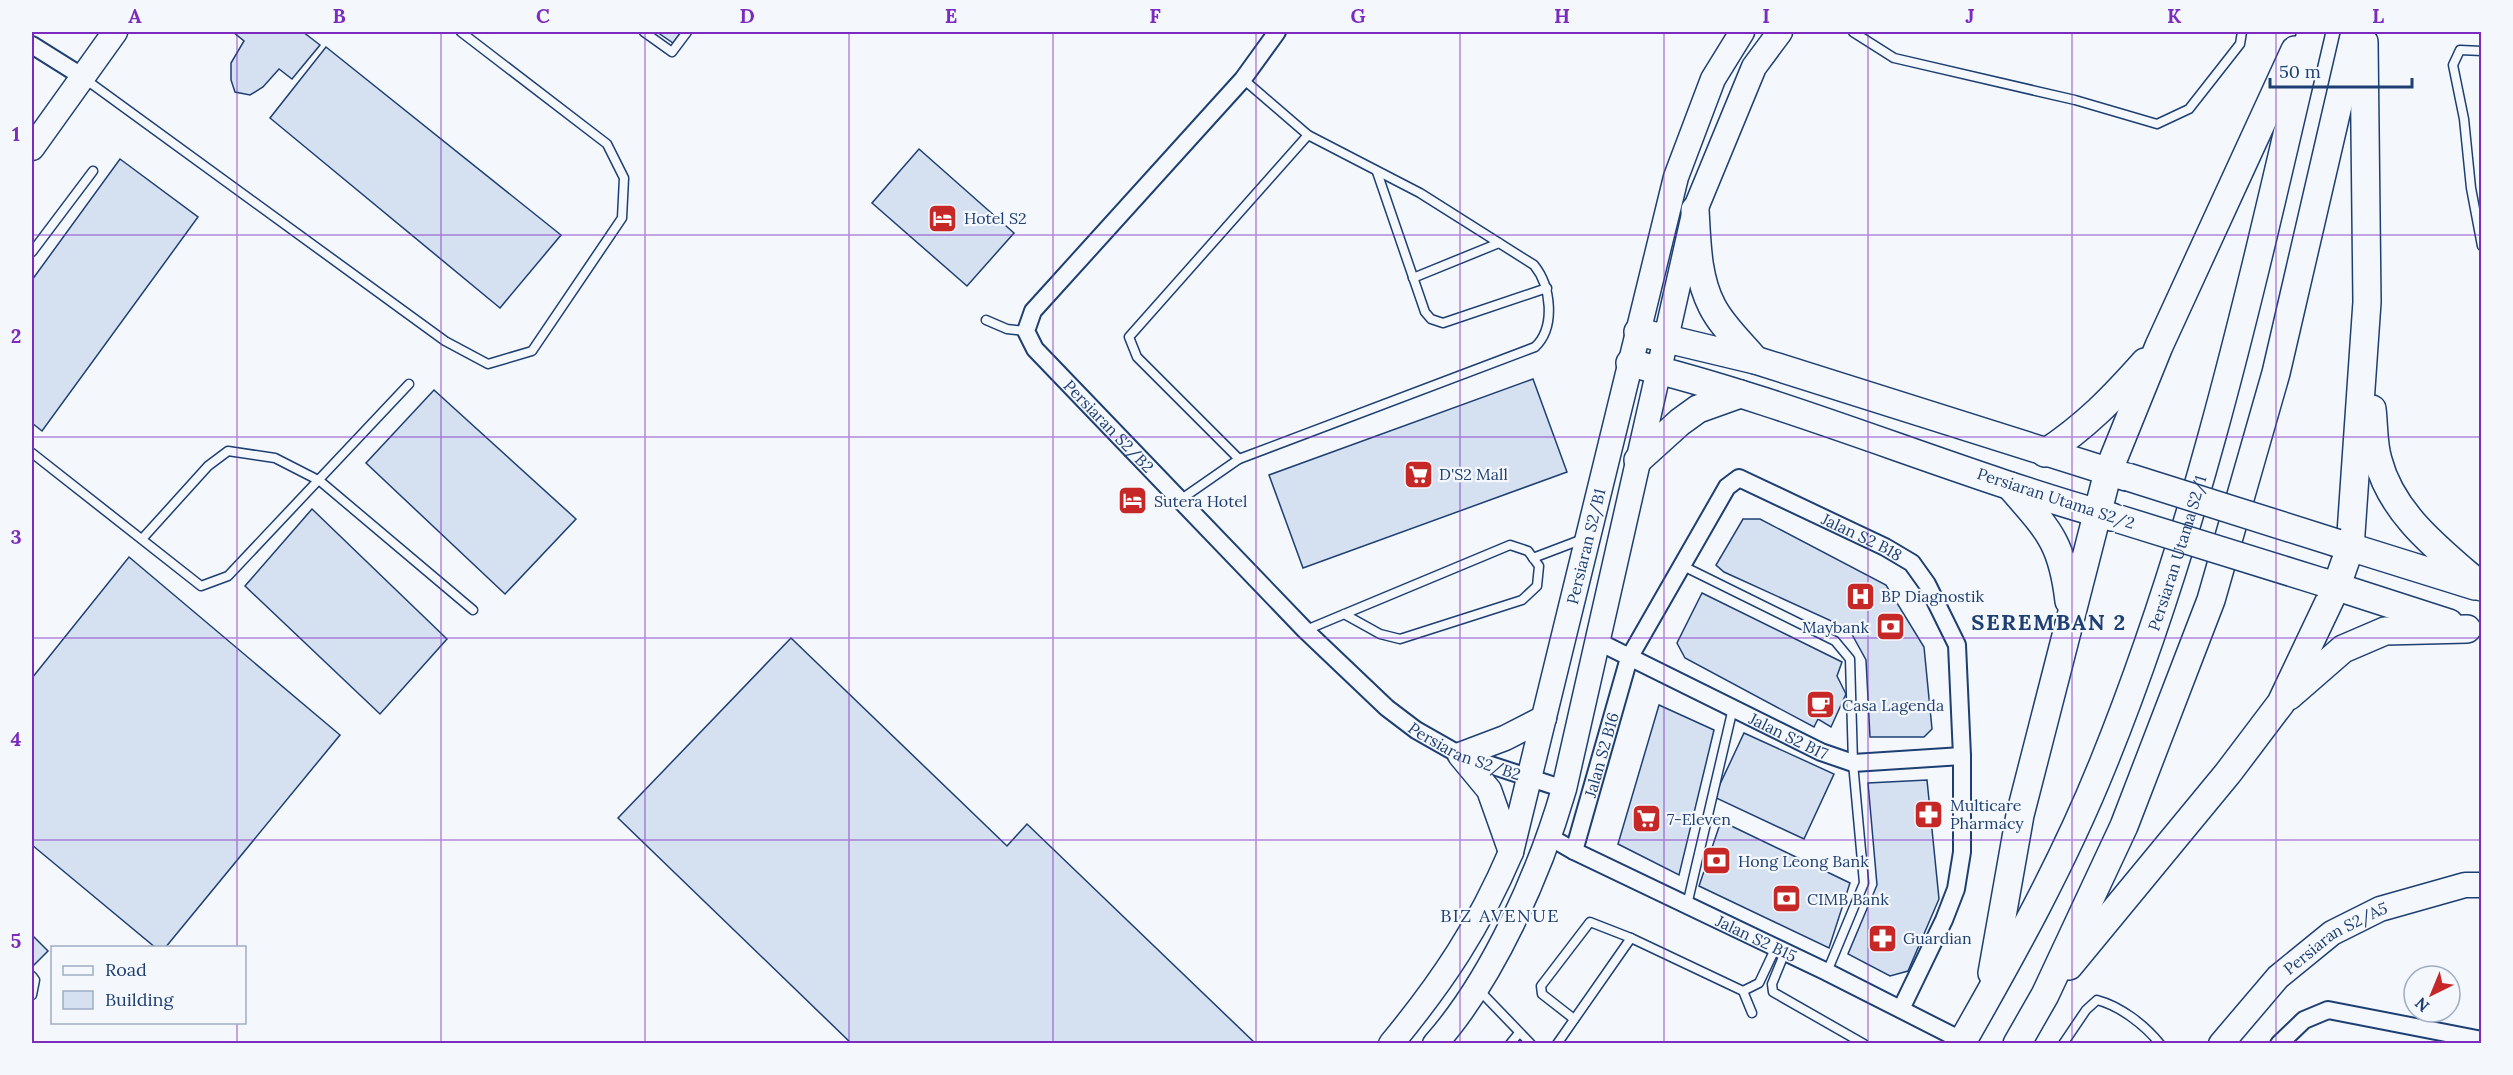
<svg xmlns="http://www.w3.org/2000/svg" width="2513" height="1075" font-family="Lora,serif">
<style>
.building{fill:#d5e0f0;stroke:#1d3f73;stroke-width:1.5}
.lines{fill:none;stroke-linecap:round;stroke-linejoin:round}
.lane-casing{stroke:#1d3f73;stroke-width:11}
.street-casing{stroke:#1d3f73;stroke-width:20}
.secondary-casing{stroke:#1d3f73;stroke-width:27}
.primary-casing{stroke:#1d3f73;stroke-width:30}
.lane{stroke:#f4f7fb;stroke-width:8}
.street{stroke:#f4f7fb;stroke-width:16}
.secondary{stroke:#f4f7fb;stroke-width:24}
.primary{stroke:#f4f7fb;stroke-width:27}
.primary-bridge-casing{stroke:#1d3f73;stroke-width:30;stroke-linecap:butt}
.primary-bridge{stroke:#f4f7fb;stroke-width:27}
.grid{fill:none;stroke:#7b2cbf;stroke-width:1.5;stroke-opacity:0.55}
.labels{text-anchor:middle;stroke-width:4.5;stroke-linejoin:round;paint-order:stroke}
.poi-label{font-size:16px;fill:#1d3f73;stroke:#f4f7fb;text-anchor:start}
.street-label{font-size:16px;fill:#1d3f73;stroke:#f4f7fb}
.neighbourhood-label{font-size:18px;letter-spacing:1.5px;fill:#1d3f73;stroke:#f4f7fb}
.district-label{font-size:22px;font-weight:bold;letter-spacing:1.5px;fill:#1d3f73;stroke:#f4f7fb}
.neatline{fill:none;stroke:#7b2cbf;stroke-width:2}
.grid-label{font-size:20px;text-anchor:middle;font-weight:bold;fill:#7b2cbf}
</style>
<rect width="100%" height="100%" fill="#f4f7fb"/>
<g class="building">
<polygon points="233,32 303,32 320,45 292,79 279,69 263,87 250,95 235,92 231,80 231,63 244,41"/>
<polygon points="657,32 681,32 673,43"/>
<polygon points="326,47 561,235 500,308 270,118"/>
<polygon points="919,149 1014,233 967,286 872,203"/>
<polygon points="120,159 198,217 42,431 32,423 32,280"/>
<polygon points="1533,379 1567,472 1303,568 1269,475"/>
<polygon points="434,390 576,519 505,594 366,463"/>
<polygon points="312,509 447,639 380,714 245,586"/>
<polygon points="1743,519 1760,519 1886,585 1924,647 1932,729 1924,737 1870,737 1866,660 1849,629 1724,572 1716,565"/>
<polygon points="129,557 340,735 165,948 156,948 32,845 32,678"/>
<polygon points="1702,593 1842,662 1837,676 1846,694 1831,727 1818,719 1814,727 1685,658 1677,643"/>
<polygon points="791,638 1007,846 1027,824 1256,1044 852,1044 618,818"/>
<polygon points="1659,705 1714,730 1679,875 1618,844"/>
<polygon points="1744,733 1834,774 1804,839 1714,797"/>
<polygon points="1927,780 1939,899 1908,971 1890,976 1848,954 1877,885 1868,783"/>
<polygon points="1721,821 1850,883 1829,948 1699,886"/>
<polygon points="32,935 48,951 32,967"/>
</g>
<g class="lines">
<defs>
<g id="lane">
<polyline points="644,32 672,52 687,32"/>
<polyline points="1853,32 1894,58 2075,100 2157,124 2189,109 2240,44 2242,32"/>
<polyline points="2482,51 2460,50 2453,65 2464,119 2471,188 2482,246"/>
<polyline points="85,79 445,341 488,364 532,351 622,218 624,178 607,144 461,32"/>
<polyline points="1377,172 1425,312 1431,319 1443,323 1547,288"/>
<polyline points="32,252 93,171"/>
<polyline points="1413,278 1499,243"/>
<polyline points="986,320 1007,329 1026,331"/>
<polyline points="32,453 201,586 228,576 409,384"/>
<polyline points="1239,459 1137,357 1129,337 1308,135"/>
<path d="M1180 500 1239 459 1535 347C1556 327 1551 286 1534 265L1420 193 1308 135 1243 79"/>
<polyline points="142,539 208,466 228,451 275,458 320,481 473,610"/>
<polyline points="1533,558 1583,539"/>
<polyline points="1683,566 1835,641 1850,659 1853,763 1864,883 1827,972"/>
<polyline points="1306,630 1510,545 1528,551 1539,566 1537,586 1522,600 1400,639 1380,634 1344,614"/>
<polyline points="1687,905 1733,708"/>
<polyline points="1785,952 1772,984 1773,992 1864,1044"/>
<polyline points="32,976 35,980 32,995"/>
<polyline points="1479,990 1531,1044"/>
<polyline points="1743,991 1759,983 1776,947"/>
<polyline points="1574,1019 1542,994 1541,986 1590,922 1631,938"/>
<polyline points="1510,1044 1519,1033"/>
<polyline points="1557,1044 1631,938 1743,991 1752,1013"/>
<path d="M2063 1044 2086 1010 2097 1000C2120 1006 2145 1025 2160 1044"/>
</g>
<g id="street">
<path id="s1" d="M1277 32 1243 79 1033 311 1026 331 1035 349 1305 630 1387 708 1416 730 1460 755 1564 789"/>
<polyline points="32,45 83,77"/>
<path id="s2" d="M1597 641 1821 752 1853 763 1962 756"/>
<path id="s3" d="M1550 837 1574 851 1827 972 1963 1041"/>
<path id="s4" d="M1574 851 1629 658 1727 487 1739 478 1885 547 1912 563 1927 584 1957 645 1962 756V852L1956 889 1944 920 1901 1009"/>
<polyline points="2279,1044 2304,1020 2328,1010 2482,1040"/>
</g>
<g id="secondary">
<polyline points="32,148 115,32"/>
<polyline points="1511,852 1489,790 1460,755 1505,738 1544,718"/>
<path id="s5" d="M1391 1044C1443 981 1479 927 1511 852L1676 177 1713 79 1742 32"/>
<path d="M1435 1044C1493 979 1540 872 1564 789L1695 210 1754 67 1780 32"/>
<path id="s6" d="M2221 1044 2278 977 2332 933 2380 909 2465 885H2482"/>
</g>
<g id="primary">
<path d="M1695 210C1697 243 1697 277 1712 306 1722 326 1741 343 1755 360"/>
<polyline points="1638,332 1755,360 2126,477"/>
<path d="M1630 363C1795 403 1950 472 2112 517"/>
<path d="M2372 409C2374 425 2373 444 2378 460 2392 515 2441 551 2482 587"/>
<path d="M2045 453C2086 426 2113 398 2145 362"/>
<polyline points="1638,460 1680,422 1698,409 1740,394"/>
<path d="M2010 486C2048 530 2062 541 2069 601"/>
<polyline points="2337,543 2475,586"/>
<polyline points="2322,582 2449,623"/>
<polyline points="2289,696 2343,649 2385,631 2467,629"/>
<polyline points="2069,966 2228,773 2281,703 2337,585 2350,548 2367,302 2364,42"/>
<polyline points="1992,973 2020,815 2108,472 2159,346 2295,50"/>
<path id="s7" d="M1961 1044C2013 953 2064 861 2103 764 2199 528 2253 279 2311 32"/>
<polyline points="2017,1044 2045,995 2124,826 2211,600 2276,373 2355,32"/>
</g>
</defs>
<use href="#lane" class="lane-casing"/>
<use href="#street" class="street-casing"/>
<use href="#secondary" class="secondary-casing"/>
<use href="#primary" class="primary-casing"/>
<use href="#lane" class="lane"/>
<use href="#street" class="street"/>
<use href="#secondary" class="secondary"/>
<use href="#primary" class="primary"/>
<defs>
<g id="primary-bridge">
<polyline points="2128,477 2337,543"/>
<polyline points="2119,519 2322,582"/>
</g>
</defs>
<use href="#primary-bridge" class="primary-bridge-casing"/>
<use href="#primary-bridge" class="primary-bridge"/>
</g>
<path class="grid" d="M237 32V948M441 32V1044M645 32V1044M849 32V1044M1053 32V1044M1256 32V1044M1460 32V1044M1664 32V1044M1868 32V1044M2072 32V1044M2276 32V1044M32 235H2482M32 437H2482M32 638H2482M32 840H2482M237 1022V1044"/>
<defs>
<symbol id="hotel-square" viewBox="-11 -11 22 22"><rect x="-9" y="-9" width="18" height="18" rx="4" fill="#c62828" stroke="#f4f7fb"/><path d="M-6-4.5h1.5V1H6V5H4.5V3h-9V5H-6ZM-4 0a1.8 1.8 0 1 1 3.6 0ZM.5 0V-2.5h3Q6-2.5 6 0Z" fill="#fff"/></symbol>
<symbol id="supermarket-square" viewBox="-11 -11 22 22"><rect x="-9" y="-9" width="18" height="18" rx="4" fill="#c62828" stroke="#f4f7fb"/><path d="M-6-5.5h2.5l.6 2H6L4.5 2H-2.5L-4.4-4H-6ZM-1.5 3.2a1.3 1.3 0 1 0 .1 0ZM3 3.2a1.3 1.3 0 1 0 .1 0Z" fill="#fff"/></symbol>
<symbol id="hospital-square" viewBox="-11 -11 22 22"><rect x="-9" y="-9" width="18" height="18" rx="4" fill="#c62828" stroke="#f4f7fb"/><path d="M-5-5h3v3.5h4V-5h3V5h-3V1.5h-4V5h-3Z" fill="#fff"/></symbol>
<symbol id="bank-square" viewBox="-11 -11 22 22"><rect x="-9" y="-9" width="18" height="18" rx="4" fill="#c62828" stroke="#f4f7fb"/><path d="M-6-4H6V4H-6ZM0-2.3a2.3 2.3 0 1 0 0 4.6a2.3 2.3 0 1 0 0-4.6Z" fill="#fff"/></symbol>
<symbol id="cafe-square" viewBox="-11 -11 22 22"><rect x="-9" y="-9" width="18" height="18" rx="4" fill="#c62828" stroke="#f4f7fb"/><path d="M-5.5-4.5H6V0H3Q3 3.5 0 3.5H-2.5Q-5.5 3.5-5.5 0ZM3-3.2v2h1.7v-2ZM-6 4.5H4V6H-6Z" fill="#fff"/></symbol>
<symbol id="pharmacy-square" viewBox="-11 -11 22 22"><rect x="-9" y="-9" width="18" height="18" rx="4" fill="#c62828" stroke="#f4f7fb"/><path d="M-2-6h4v4h4v4h-4v4h-4v-4h-4v-4h4Z" fill="#fff"/></symbol>
</defs>
<g fill-rule="evenodd">
<use href="#hotel-square" x="926" y="202" width="33" height="33"/>
<use href="#supermarket-square" x="1402" y="458" width="33" height="33"/>
<use href="#hotel-square" x="1116" y="484" width="33" height="33"/>
<use href="#hospital-square" x="1844" y="580" width="33" height="33"/>
<use href="#bank-square" x="1874" y="610" width="33" height="33"/>
<use href="#cafe-square" x="1804" y="688" width="33" height="33"/>
<use href="#pharmacy-square" x="1912" y="798" width="33" height="33"/>
<use href="#supermarket-square" x="1630" y="802" width="33" height="33"/>
<use href="#bank-square" x="1700" y="844" width="33" height="33"/>
<use href="#bank-square" x="1770" y="882" width="33" height="33"/>
<use href="#pharmacy-square" x="1866" y="922" width="33" height="33"/>
</g>
<g class="labels">
<g class="poi-label">
<text x="964" y="224">Hotel S2</text>
<text x="1439" y="480">D'S2 Mall</text>
<text x="1154" y="507">Sutera Hotel</text>
<text x="1881" y="602">BP Diagnostik</text>
<text x="1869" y="633" text-anchor="end">Maybank</text>
<text x="1842" y="711">Casa Lagenda</text>
<text x="1950" y="811">Multicare<tspan x="1950" dy="18">Pharmacy</tspan></text>
<text x="1667" y="825">7-Eleven</text>
<text x="1738" y="867">Hong Leong Bank</text>
<text x="1807" y="905">CIMB Bank</text>
<text x="1903" y="944">Guardian</text>
</g>
<g class="street-label">
<text dy="6" stroke="none"><textPath href="#s1" startOffset="519">Persiaran S2/B2</textPath></text>
<text transform="translate(2056 498) rotate(18)" y="6">Persiaran Utama S2/2</text>
<text dy="6" stroke="none"><textPath href="#s4" startOffset="549">Jalan S2 B18</textPath></text>
<text dy="6" stroke="none"><textPath href="#s5" startOffset="542">Persiaran S2/B1</textPath></text>
<text dy="6" stroke="none"><textPath href="#s7" startOffset="538">Persiaran Utama S2/1</textPath></text>
<text dy="6" stroke="none"><textPath href="#s2" startOffset="214">Jalan S2 B17</textPath></text>
<text dy="6" stroke="none"><textPath href="#s1" startOffset="1005">Persiaran S2/B2</textPath></text>
<text dy="6" stroke="none"><textPath href="#s4" startOffset="100">Jalan S2 B16</textPath></text>
<text dy="6" stroke="none"><textPath href="#s3" startOffset="230">Jalan S2 B15</textPath></text>
<text dy="6" stroke="none"><textPath href="#s6" startOffset="158">Persiaran S2/A5</textPath></text>
</g>
<g class="neighbourhood-label">
<text x="1500" y="922">BIZ AVENUE</text>
</g>
<g class="district-label">
<text x="2049" y="630">SEREMBAN 2</text>
</g>
</g>
<rect width="2513" height="1075" fill="none" stroke="#f4f7fb" stroke-width="66"/>
<rect x="51" y="946" width="195" height="78" fill="#f4f7fb" stroke="#9eadc5" stroke-width="1.5"/>
<rect x="63" y="966" width="30" height="9" fill="#f4f7fb" stroke="#9eadc5" stroke-width="1.5"/>
<text x="105" y="976" font-size="18" fill="#1d3f73">Road</text>
<rect x="63" y="991" width="30" height="18" fill="#d5e0f0" stroke="#9eadc5" stroke-width="1.5"/>
<text x="105" y="1006" font-size="18" fill="#1d3f73">Building</text>
<g transform="translate(2432 994) rotate(223)"><circle r="28" fill="#f4f7fb" stroke="#9eadc5" stroke-width="1.5"/>
<path d="M0-4.5L10 22L0 15L-10 22Z" fill="#c62828"/>
<text y="-9" font-size="16" font-weight="bold" text-anchor="middle" fill="#1d3f73">N</text>
</g>
<path d="M2270 78v9h142v-9" fill="none" stroke="#1d3f73" stroke-width="3"/>
<text x="2279" y="78" font-size="18" fill="#1d3f73" stroke="#f4f7fb" stroke-width="4.5" paint-order="stroke">50 m</text>
<rect x="33" y="33" width="2447" height="1009" class="neatline"/>
<g class="grid-label">
<text x="135" y="23">A</text>
<text x="339" y="23">B</text>
<text x="543" y="23">C</text>
<text x="747" y="23">D</text>
<text x="951" y="23">E</text>
<text x="1155" y="23">F</text>
<text x="1358" y="23">G</text>
<text x="1562" y="23">H</text>
<text x="1766" y="23">I</text>
<text x="1970" y="23">J</text>
<text x="2174" y="23">K</text>
<text x="2378" y="23">L</text>
<text x="16" y="141">1</text>
<text x="16" y="343">2</text>
<text x="16" y="544">3</text>
<text x="16" y="746">4</text>
<text x="16" y="948">5</text>
</g>
</svg>
